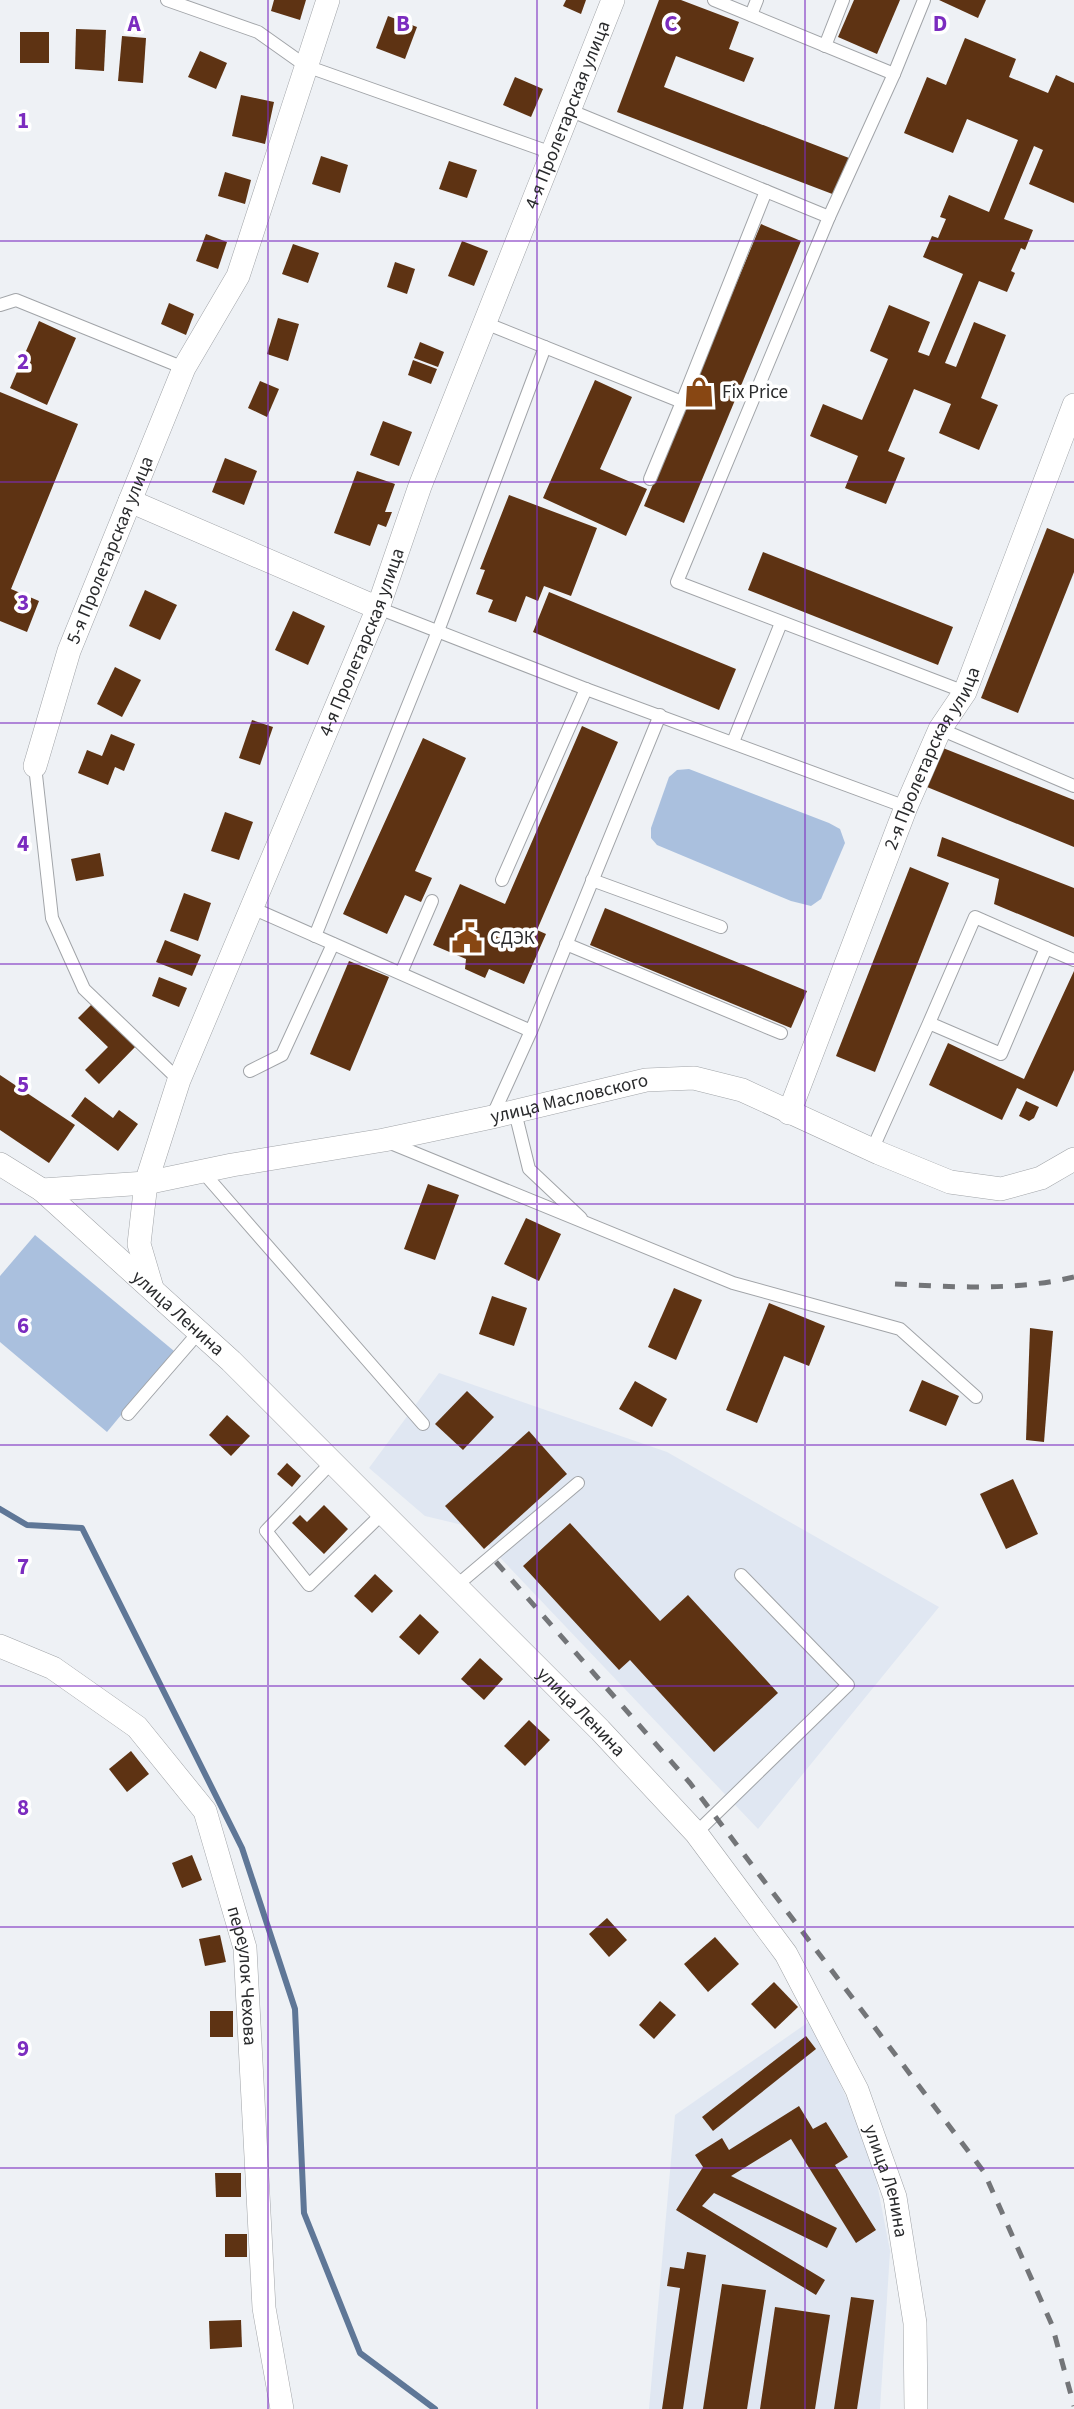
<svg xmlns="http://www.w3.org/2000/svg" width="1074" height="2409" font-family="'Source Sans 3',sans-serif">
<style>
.built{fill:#e0e7f2}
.green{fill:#aac0de}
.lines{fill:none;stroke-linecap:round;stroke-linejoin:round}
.stream{stroke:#5f7797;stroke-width:6}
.building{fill:#5e3313}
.lane-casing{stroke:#a1a4a8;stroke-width:14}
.street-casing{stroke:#a1a4a8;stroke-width:24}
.lane{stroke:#fff;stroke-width:12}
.street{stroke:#fff;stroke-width:23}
.rail{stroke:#737578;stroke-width:5;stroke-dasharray:12 12;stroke-linecap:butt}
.grid{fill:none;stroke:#7b2cbf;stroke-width:2;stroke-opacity:0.55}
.labels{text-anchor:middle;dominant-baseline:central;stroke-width:7;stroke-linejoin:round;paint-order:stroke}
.street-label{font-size:19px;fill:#2a2b2d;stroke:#fff}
.poi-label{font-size:19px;fill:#2a2b2d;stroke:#fff;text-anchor:start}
.grid-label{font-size:23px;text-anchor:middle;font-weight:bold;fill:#7b2cbf;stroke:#fff;stroke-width:7;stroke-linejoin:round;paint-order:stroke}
</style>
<rect width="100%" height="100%" fill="#eef1f5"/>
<g class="built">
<polygon points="439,1373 667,1452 939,1607 758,1829 471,1527 425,1516 369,1468"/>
<polygon points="810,2021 870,2147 890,2251 880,2409 649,2409 675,2115"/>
</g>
<g class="green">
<polygon points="689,769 829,823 840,829 845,843 821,899 811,906 791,901 657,845 651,838 651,828 669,777 677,770"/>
<polygon points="35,1235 174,1351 107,1432 0,1342 0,1276"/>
</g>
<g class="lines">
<polyline class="stream" points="0,1509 27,1525 82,1528 242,1848 295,2009 304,2213 360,2353 435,2409"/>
</g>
<g class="building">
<polygon points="274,0 306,0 300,20 271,11"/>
<polygon points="566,0 586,0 581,14 563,6"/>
<polygon points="659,0 681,0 739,22 729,49 754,58 744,82 676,56 664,87 849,158 835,195 617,112"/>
<polygon points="854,0 900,0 877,54 838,37"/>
<polygon points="939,0 986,0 978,18"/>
<polygon points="388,16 417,27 405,59 376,48"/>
<polygon points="76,29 106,30 104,71 75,69"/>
<rect x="20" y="32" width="29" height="31"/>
<polygon points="122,36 146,38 143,83 118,81"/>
<polygon points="965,38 1016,59 1009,77 1048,93 1056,75 1074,83 1074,203 1029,184 1043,150 1034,146 1004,219 1033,230 1025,250 1021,248 1011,271 1015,273 1007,292 979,281 945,363 956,367 974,322 1006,335 981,398 998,405 979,450 939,433 951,404 914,389 888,451 905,458 886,504 845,488 858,456 810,436 823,404 862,420 888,359 870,351 889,305 930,322 918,352 929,356 963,274 923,257 932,236 938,238 946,219 940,217 949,195 989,212 1018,140 967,119 953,153 904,133 927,77 946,85"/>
<polygon points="200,51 227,63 216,89 188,77"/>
<polygon points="515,77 543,89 531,117 503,105"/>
<polygon points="241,95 274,102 265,144 232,136"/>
<polygon points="321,156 348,165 340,193 312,184"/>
<polygon points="449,161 477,170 467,198 439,189"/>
<polygon points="225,172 251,180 245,204 218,196"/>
<polygon points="761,224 801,241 684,523 644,506"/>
<polygon points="206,234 227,242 218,269 196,261"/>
<polygon points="462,241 488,251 474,286 448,276"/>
<polygon points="293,244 319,253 308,283 282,274"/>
<polygon points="395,262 415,269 407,294 387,287"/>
<polygon points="169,303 194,314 186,335 161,324"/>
<polygon points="278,318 299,324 288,361 267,354"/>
<polygon points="39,321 76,338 47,405 10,388"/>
<polygon points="420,342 444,352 438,367 414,358"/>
<polygon points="413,360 437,369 431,384 408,375"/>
<polygon points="595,380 632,397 600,469 647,489 626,536 543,498"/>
<polygon points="260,381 279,389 267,417 248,408"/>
<polygon points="0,392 78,424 11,589 39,601 27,632 0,621"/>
<polygon points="383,421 412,432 399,466 370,455"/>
<polygon points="225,458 257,471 244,505 212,492"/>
<polygon points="357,471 395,484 385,512 392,512 386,527 378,524 370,546 334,533"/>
<polygon points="509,495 597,528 571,596 544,586 538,601 526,596 516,622 488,612 493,600 476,594 485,570 480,569"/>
<polygon points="1047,528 1074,539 1074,572 1018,713 981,698"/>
<polygon points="763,552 953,627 938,665 748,590"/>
<polygon points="145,590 177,605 160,640 129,626"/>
<polygon points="549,592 736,669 719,710 533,632"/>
<polygon points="293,611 325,626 308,665 275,650"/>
<polygon points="115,667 141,680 122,717 97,704"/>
<polygon points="252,720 273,727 260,765 239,758"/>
<polygon points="582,726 618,742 537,930 546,934 524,984 489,969 485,978 465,969 466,959 433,945 460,884 505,904"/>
<polygon points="111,734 135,744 124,771 115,767 108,785 78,773 87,750 102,756"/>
<polygon points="423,738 466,758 415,871 432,878 421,902 405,895 387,934 343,914"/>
<polygon points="943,748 1074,800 1074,847 927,787"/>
<polygon points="225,812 253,822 239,860 211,851"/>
<polygon points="942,837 1074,888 1074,937 994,904 999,879 937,856"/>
<polygon points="100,853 104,876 76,881 71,859"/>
<polygon points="910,867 949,883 875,1072 836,1056"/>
<polygon points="184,893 211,903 198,941 170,931"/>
<polygon points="605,908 807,991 791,1028 590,945"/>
<polygon points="165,940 201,955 192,976 156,962"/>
<polygon points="349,961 389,977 350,1071 310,1054"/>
<polygon points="1074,971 1074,1070 1057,1107 1017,1088 1002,1120 929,1085 948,1043 1024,1079"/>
<polygon points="159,977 187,988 179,1007 152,996"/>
<polygon points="93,1003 136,1046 99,1084 85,1070 108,1047 78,1018"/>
<polygon points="0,1075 75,1125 49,1163 0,1130"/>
<polygon points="85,1097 113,1118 119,1110 138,1124 118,1151 71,1116"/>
<polygon points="1026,1101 1039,1107 1034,1118 1029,1121 1019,1116"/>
<polygon points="428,1184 459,1195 435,1260 404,1249"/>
<polygon points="526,1218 561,1234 539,1281 504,1264"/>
<polygon points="674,1288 702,1300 676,1360 648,1347"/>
<polygon points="492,1296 527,1308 514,1346 479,1334"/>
<polygon points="769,1303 825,1326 809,1366 784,1356 757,1423 726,1410"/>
<polygon points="1030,1328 1053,1331 1044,1442 1026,1440"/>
<polygon points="922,1380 959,1396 946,1426 909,1411"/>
<polygon points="635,1381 667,1399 652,1427 619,1409"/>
<polygon points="467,1391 494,1417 463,1450 435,1424"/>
<polygon points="227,1415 250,1436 231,1456 209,1435"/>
<polygon points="529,1431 567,1474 484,1549 445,1506"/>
<polygon points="287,1463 301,1476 292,1487 277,1474"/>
<polygon points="1013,1479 1038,1534 1006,1549 980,1494"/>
<polygon points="324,1505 348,1529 324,1554 292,1523 300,1515 307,1522"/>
<polygon points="570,1523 660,1621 688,1595 778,1693 714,1752 630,1660 619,1670 523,1566"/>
<polygon points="375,1574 393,1591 372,1613 354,1596"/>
<polygon points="420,1614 439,1632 419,1655 399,1637"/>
<polygon points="480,1658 503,1679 484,1700 461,1679"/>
<polygon points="529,1720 550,1740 525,1766 504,1746"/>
<polygon points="131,1751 149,1774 127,1792 109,1769"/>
<polygon points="192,1855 202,1880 182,1888 172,1863"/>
<polygon points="607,1918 627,1940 609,1957 589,1934"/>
<polygon points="220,1935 226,1962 205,1966 199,1939"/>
<polygon points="715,1937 739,1964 708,1992 684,1964"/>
<polygon points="774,1982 798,2007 775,2029 751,2004"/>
<polygon points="660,2001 676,2015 654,2039 639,2025"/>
<rect x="210" y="2011" width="23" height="26"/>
<polygon points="806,2036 816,2049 713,2131 702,2117"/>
<polygon points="799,2106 813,2129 826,2122 848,2157 835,2165 876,2230 856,2243 791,2139 731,2176 837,2228 827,2248 714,2193 702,2206 825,2280 816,2295 676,2210 703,2167 695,2155 722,2138 729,2150"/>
<polygon points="215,2173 241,2173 241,2197 216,2197"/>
<rect x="225" y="2234" width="22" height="23"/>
<polygon points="687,2252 706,2255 683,2409 662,2409 680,2288 667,2286 670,2267 684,2269"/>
<polygon points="722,2284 766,2290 747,2409 703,2409"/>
<polygon points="851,2297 874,2300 857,2409 834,2409"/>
<polygon points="775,2307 830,2315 815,2409 760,2409"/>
<polygon points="241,2320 242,2347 210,2349 209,2321"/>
</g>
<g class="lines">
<g class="lane-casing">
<g id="lane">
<polyline points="167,0 258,32 306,66 552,153"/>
<polyline points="714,0 894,74"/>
<polyline points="924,0 894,74 829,217 677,582 965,692"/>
<polyline points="751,15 757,0"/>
<polyline points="825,46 843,0"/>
<polyline points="569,110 829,217"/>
<polyline points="0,305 16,300 184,368"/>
<polyline points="485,323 682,402 766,191"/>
<polyline points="650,479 682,402"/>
<polyline points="378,608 586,689 906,807"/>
<polyline points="940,729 1074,786"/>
<polyline points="733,742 781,623"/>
<polyline points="35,766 52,918 84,989 179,1080"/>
<polyline points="502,880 586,689"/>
<polyline points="592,880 721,927"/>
<polyline points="252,908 531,1031 660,715"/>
<polyline points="315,936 438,631 545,347"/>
<polyline points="566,944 781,1033"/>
<polyline points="1046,948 1074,960"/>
<polyline points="401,973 432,901"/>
<polyline points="250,1071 282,1055 333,944"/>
<polyline points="515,1112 529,1169 581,1218"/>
<polyline points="492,1117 531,1031"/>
<polyline points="388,1142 733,1283 900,1329 976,1397"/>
<polyline points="872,1150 929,1023 1001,1054 1046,948 975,917 929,1023"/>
<polyline points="202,1171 423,1424"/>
<polyline points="128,1414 199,1332"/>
<polyline points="332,1462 266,1531 309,1585 383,1513"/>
<polyline points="456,1586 578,1483"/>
<polyline points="696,1833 848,1685 741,1575"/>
</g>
</g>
<g class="street-casing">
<g id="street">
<polyline points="130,501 378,608"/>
<path id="s1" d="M 35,766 L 69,651 L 184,368 L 238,276 L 328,0"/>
<path id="s2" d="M 789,1113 L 906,807 L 940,729 L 965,692 L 1074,405"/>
<path id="s3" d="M 0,1164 L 42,1190 L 231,1361 L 600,1730 L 696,1833 L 786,1954 L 857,2090 L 895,2197 L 915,2323 L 916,2409"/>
<path id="s4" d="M 42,1190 L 146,1183 L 232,1165 L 384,1140 L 492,1117 L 646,1080 L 694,1078 L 742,1090 L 879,1153 L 950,1182 L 1001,1189 L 1041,1178 L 1074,1159"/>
<path id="s5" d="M 152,1288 L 139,1244 L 146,1183 L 179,1080 L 378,608 L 420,486 L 613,0"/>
<path id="s6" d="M 0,1646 L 53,1668 L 137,1727 L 205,1811 L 245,1948 L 264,2308 L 282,2409"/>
</g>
</g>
<use href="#lane" class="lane"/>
<use href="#street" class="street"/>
<g class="rail">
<path d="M 895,1284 C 954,1287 1016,1291 1074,1277"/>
<polyline points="496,1562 690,1783 984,2172 1052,2325 1074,2406"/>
</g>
</g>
<path class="grid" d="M 268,0 L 268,2409M 537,0 L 537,2409M 805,0 L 805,2409M 0,241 L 1074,241M 0,482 L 1074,482M 0,723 L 1074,723M 0,964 L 1074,964M 0,1204 L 1074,1204M 0,1445 L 1074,1445M 0,1686 L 1074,1686M 0,1927 L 1074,1927M 0,2168 L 1074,2168"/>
<defs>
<g id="shop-bare" transform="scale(2.415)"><path d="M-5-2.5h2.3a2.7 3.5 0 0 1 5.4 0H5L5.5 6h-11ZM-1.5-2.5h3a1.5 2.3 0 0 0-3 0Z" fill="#884713" stroke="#fff" stroke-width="2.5" paint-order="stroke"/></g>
<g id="civic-bare" transform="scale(2.415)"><path d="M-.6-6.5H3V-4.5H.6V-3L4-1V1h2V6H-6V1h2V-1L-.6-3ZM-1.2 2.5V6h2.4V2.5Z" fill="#884713" stroke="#fff" stroke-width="2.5" paint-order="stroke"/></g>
</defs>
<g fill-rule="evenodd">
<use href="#shop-bare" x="699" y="392"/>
<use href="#civic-bare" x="467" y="938"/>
</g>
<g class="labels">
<g class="street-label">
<text stroke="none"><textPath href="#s5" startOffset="1256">4-я Пролетарская улица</textPath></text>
<text stroke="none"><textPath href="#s1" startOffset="229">5-я Пролетарская улица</textPath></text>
<text stroke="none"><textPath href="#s5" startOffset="690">4-я Пролетарская улица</textPath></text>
<text stroke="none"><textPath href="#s2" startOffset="383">2-я Пролетарская улица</textPath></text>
<text stroke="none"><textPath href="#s4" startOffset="536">улица Масловского</textPath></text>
<text stroke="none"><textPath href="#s3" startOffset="233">улица Ленина</textPath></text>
<text stroke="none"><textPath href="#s3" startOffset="800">улица Ленина</textPath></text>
<text stroke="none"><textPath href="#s6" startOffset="438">переулок Чехова</textPath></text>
<text stroke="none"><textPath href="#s3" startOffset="1367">улица Ленина</textPath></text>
</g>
<g class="poi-label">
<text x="722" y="392">Fix Price</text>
<text x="490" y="938">СДЭК</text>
</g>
</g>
<g class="grid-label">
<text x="134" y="31">A</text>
<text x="403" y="31">B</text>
<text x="671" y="31">C</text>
<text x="940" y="31">D</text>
<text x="23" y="128">1</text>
<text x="23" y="369">2</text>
<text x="23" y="610">3</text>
<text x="23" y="851">4</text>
<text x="23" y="1092">5</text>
<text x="23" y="1333">6</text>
<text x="23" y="1574">7</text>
<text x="23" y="1815">8</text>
<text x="23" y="2056">9</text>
</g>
</svg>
